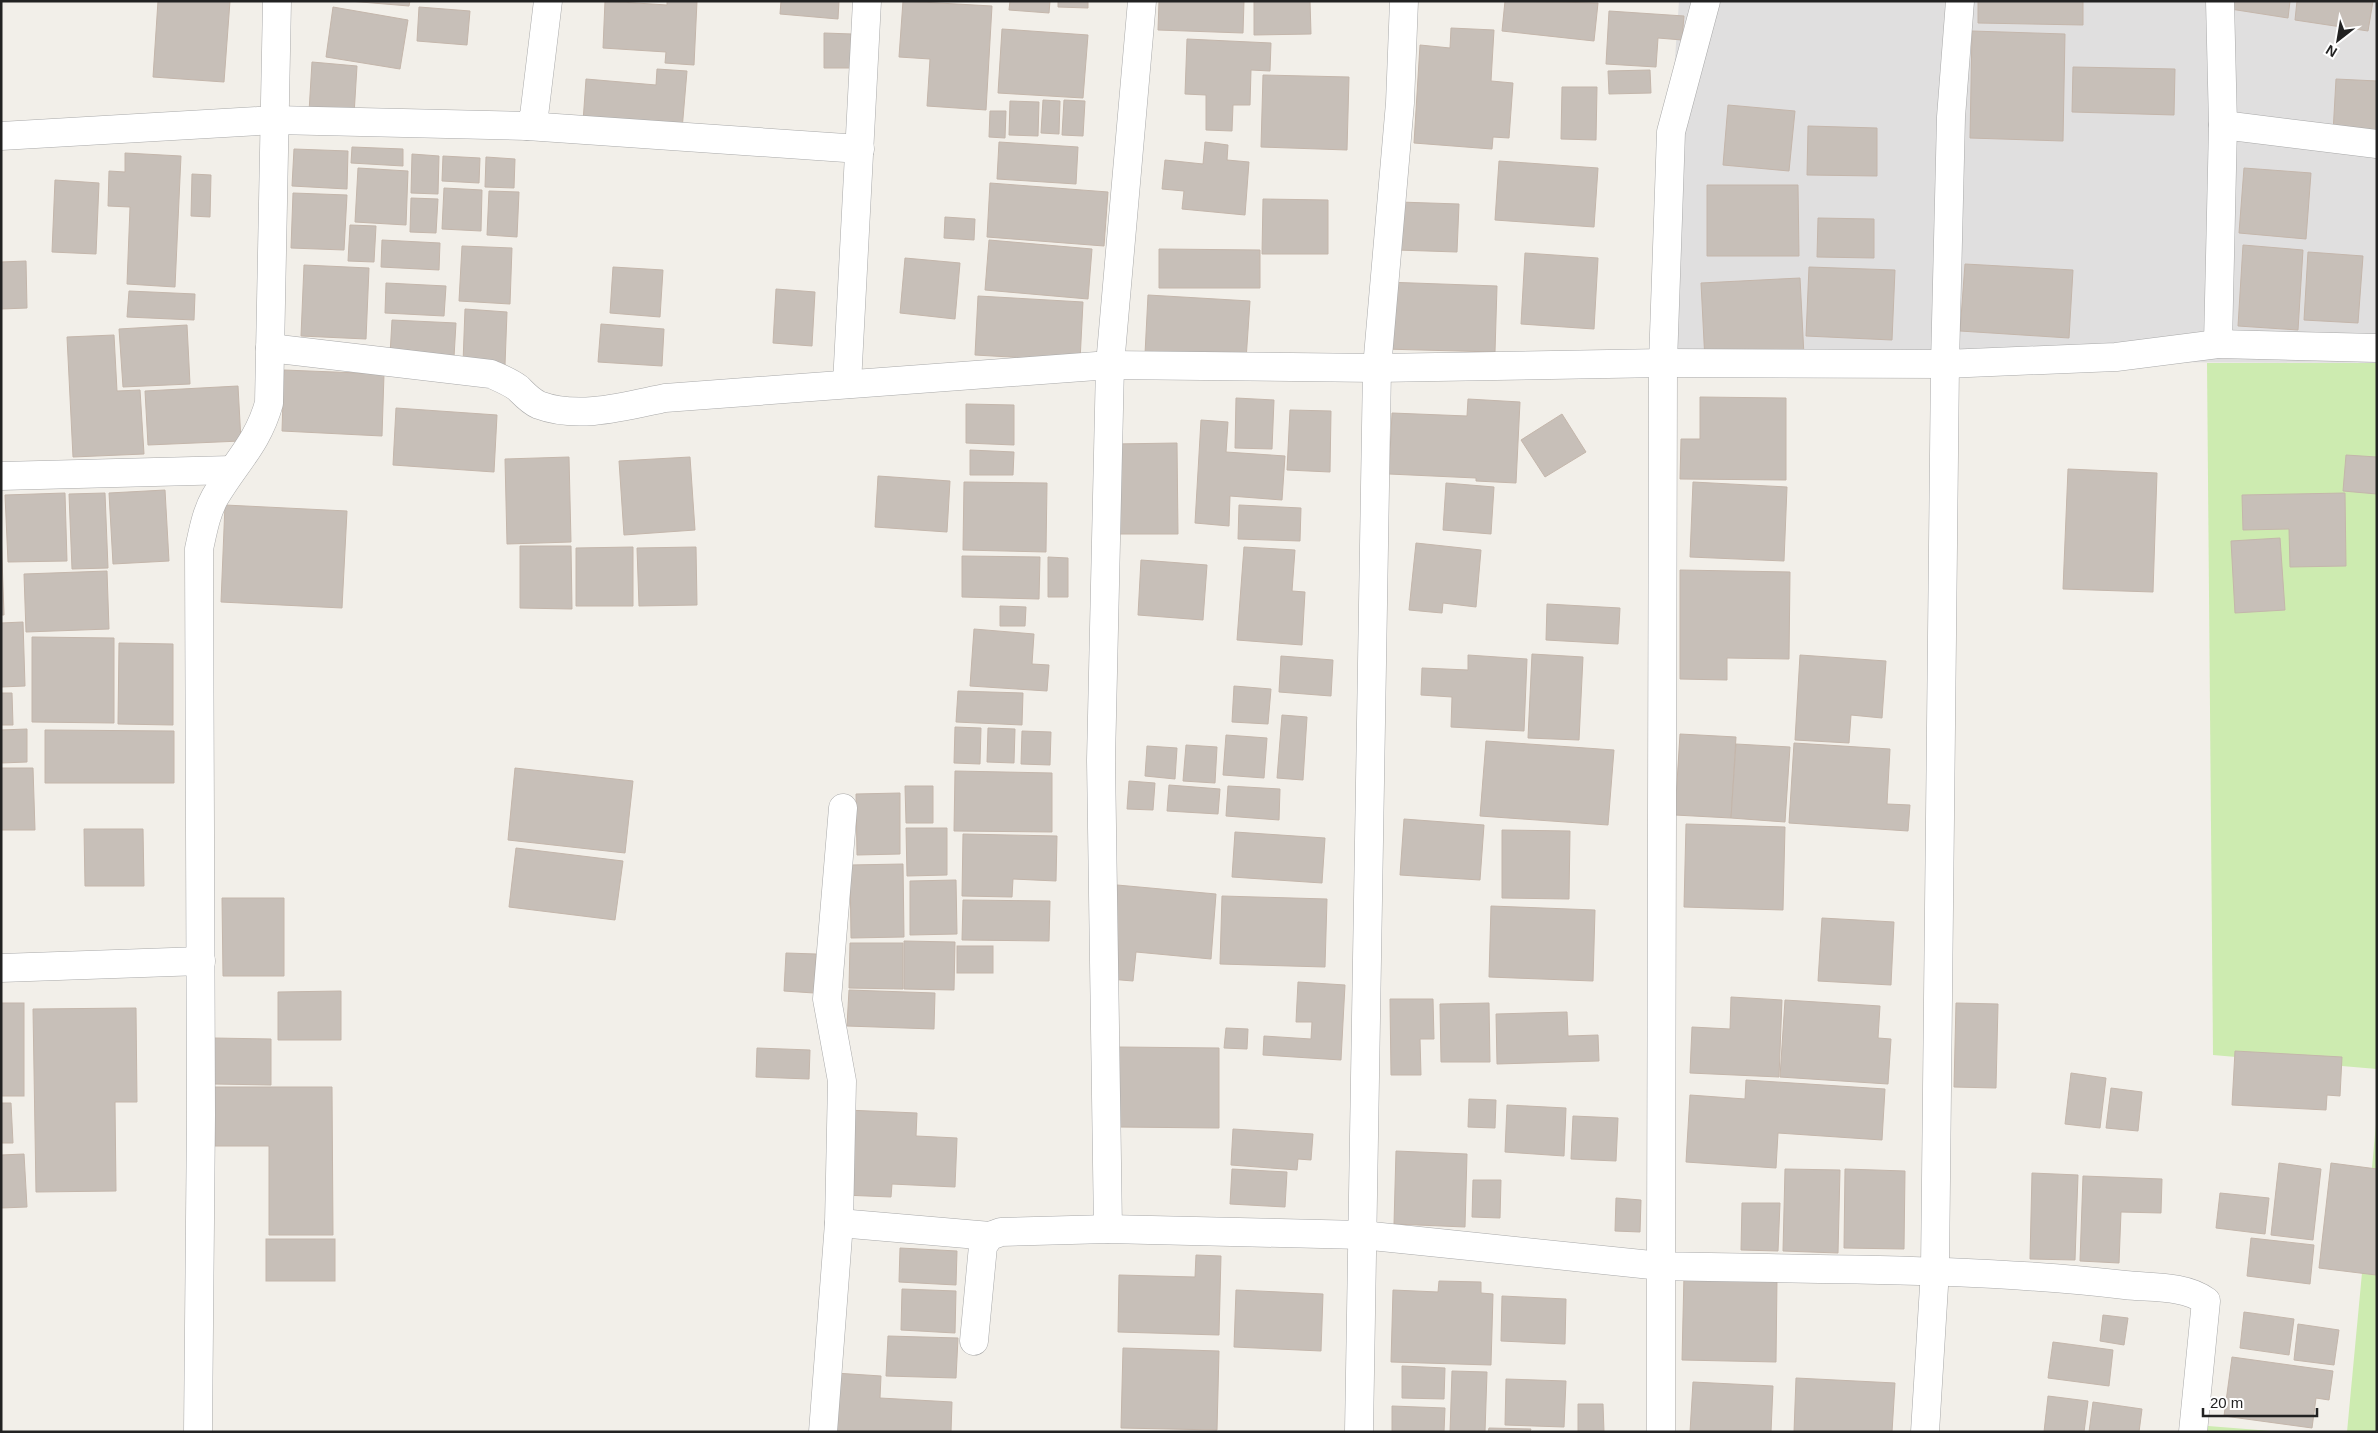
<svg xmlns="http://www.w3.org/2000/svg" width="2378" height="1433" font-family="Helvetica,sans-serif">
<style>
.residential{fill:#e0dfdf}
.grass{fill:#cdebb0}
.building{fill:#c7bfb8;stroke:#c4b6ab}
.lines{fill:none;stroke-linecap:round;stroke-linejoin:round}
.minor-casing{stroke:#a9a9a9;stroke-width:29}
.minor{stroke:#fff;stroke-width:28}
</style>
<rect width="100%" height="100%" fill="#f2efe9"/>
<polygon class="residential" points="1679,1 2377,1 2377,363 1654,360"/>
<g class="grass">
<polygon points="2207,363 2377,363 2377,1069 2213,1055"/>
<polygon points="2377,1114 2377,1432 2347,1432"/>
<polygon points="2208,1426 2284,1432 2207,1432"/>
</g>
<g class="building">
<polygon points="158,1 230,1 224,82 153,77"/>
<polygon points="349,1 410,1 409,6"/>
<polygon points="605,1 667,5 667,1 697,1 694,65 665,63 666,52 603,48"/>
<polygon points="781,1 839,1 838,19 780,14"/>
<polygon points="903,1 992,6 986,110 927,106 930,59 899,57"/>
<polygon points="1010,1 1050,1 1049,13 1009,10"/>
<polygon points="1058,1 1088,1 1088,8 1058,7"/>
<polygon points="1159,1 1244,1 1243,33 1158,30"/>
<polygon points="1254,1 1310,1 1311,34 1254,35"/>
<polygon points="1505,1 1598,3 1594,41 1502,31"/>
<polygon points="1978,1 2083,1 2083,25 1978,23"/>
<polygon points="2225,1 2290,1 2288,18 2224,8"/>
<polygon points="2297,1 2373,1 2368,31 2295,20"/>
<polygon points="333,7 408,20 400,69 326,57"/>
<polygon points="419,7 470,11 467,45 417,41"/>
<polygon points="1609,11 1684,16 1682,40 1658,38 1656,67 1606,64"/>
<polygon points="1451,28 1494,30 1491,81 1513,83 1509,138 1493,137 1492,149 1414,143 1420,45 1450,48"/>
<polygon points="1002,29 1088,35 1083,98 998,93"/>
<polygon points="1972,31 2065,34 2063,141 1970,138"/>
<polygon points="824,33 852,34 852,68 824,68"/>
<polygon points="1187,39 1271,43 1270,71 1251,70 1250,105 1233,105 1232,131 1206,130 1206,95 1185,94"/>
<polygon points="312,62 357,66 354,115 309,112"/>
<polygon points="2073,67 2175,69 2174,115 2072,112"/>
<polygon points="657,69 687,71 682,130 583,122 586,79 656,85"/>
<polygon points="1650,70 1651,93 1609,94 1608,71"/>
<polygon points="1263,75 1349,77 1347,150 1261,147"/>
<polygon points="2336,79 2377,81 2377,135 2333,133"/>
<polygon points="1562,87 1597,87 1596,140 1561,139"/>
<polygon points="1043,100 1060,101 1059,134 1041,133"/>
<polygon points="1064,100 1085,101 1083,136 1062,135"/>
<polygon points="1010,101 1039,102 1038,136 1009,135"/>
<polygon points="1728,105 1795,111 1789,171 1723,165"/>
<polygon points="990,111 1006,111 1005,138 989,137"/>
<polygon points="1808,126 1877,128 1877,176 1807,175"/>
<polygon points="999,142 1078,147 1076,184 997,179"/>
<polygon points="1205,142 1228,145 1227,160 1249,162 1245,215 1182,209 1184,191 1162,189 1165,160 1203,164"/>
<polygon points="352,147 403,149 403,166 351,163"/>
<polygon points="294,149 348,151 347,189 292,186"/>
<polygon points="125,153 181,156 175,287 127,284 130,207 108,206 109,171 125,172"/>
<polygon points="412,154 439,156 438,194 411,193"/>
<polygon points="443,156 480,158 479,183 442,181"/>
<polygon points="486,157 515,159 514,188 485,187"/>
<polygon points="1499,161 1598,168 1594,227 1495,220"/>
<polygon points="358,168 408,171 406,225 355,222"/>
<polygon points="2244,168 2311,173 2306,239 2239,233"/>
<polygon points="192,174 211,175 210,217 191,216"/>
<polygon points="55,180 99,183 96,254 52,252"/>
<polygon points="990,183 1108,192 1104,246 987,237"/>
<polygon points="1707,185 1798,185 1799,256 1707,256"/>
<polygon points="444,188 482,190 481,231 442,229"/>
<polygon points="489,191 519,192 517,237 487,235"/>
<polygon points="293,193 347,195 344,250 291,248"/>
<polygon points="411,198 438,199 436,233 410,232"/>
<polygon points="1263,199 1328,200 1328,254 1262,254"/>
<polygon points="1399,202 1459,204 1457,252 1397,250"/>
<polygon points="945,217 975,219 974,240 944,238"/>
<polygon points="1818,218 1874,219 1874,258 1817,257"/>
<polygon points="350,225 376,226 374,262 348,261"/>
<polygon points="382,240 440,243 439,270 381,267"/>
<polygon points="989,240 1092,249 1088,299 985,290"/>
<polygon points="2243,245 2303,250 2298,330 2238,326"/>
<polygon points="462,246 512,248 510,304 459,301"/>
<polygon points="1159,249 1260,250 1260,288 1159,288"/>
<polygon points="2308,252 2363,256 2358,323 2304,320"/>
<polygon points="1525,253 1598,258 1594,329 1521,324"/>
<polygon points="905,258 960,263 955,319 900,313"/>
<polygon points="26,261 27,308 1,309 1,262"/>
<polygon points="1965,264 2073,270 2069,338 1960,331"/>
<polygon points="304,265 369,268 366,339 301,336"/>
<polygon points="613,267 663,270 660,317 610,313"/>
<polygon points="1809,267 1895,270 1892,340 1806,336"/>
<polygon points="1800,278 1804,356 1705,361 1701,283"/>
<polygon points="1385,282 1497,286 1495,352 1384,349"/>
<polygon points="386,283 446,286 444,316 385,313"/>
<polygon points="776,289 815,292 812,346 773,343"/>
<polygon points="129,291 195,294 194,320 127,317"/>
<polygon points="1148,295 1250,301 1246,360 1145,354"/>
<polygon points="978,296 1083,302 1080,361 975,355"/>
<polygon points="465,309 507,312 505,365 463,363"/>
<polygon points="392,320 456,323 454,357 390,355"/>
<polygon points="601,324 664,329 662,366 598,362"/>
<polygon points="187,325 190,384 123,387 119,329"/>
<polygon points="114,335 117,391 140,390 144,454 73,457 67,337"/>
<polygon points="284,370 384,374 382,436 282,431"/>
<polygon points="238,386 241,441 148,445 145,391"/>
<polygon points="1700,397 1786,398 1786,480 1680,479 1681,439 1700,439"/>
<polygon points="1236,398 1274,400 1272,449 1235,448"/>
<polygon points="1468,399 1520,402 1516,483 1476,481 1476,478 1389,474 1392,413 1467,416"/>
<polygon points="966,404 1014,405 1014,445 966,443"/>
<polygon points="396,408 497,415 494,472 393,465"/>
<polygon points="1290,410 1331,411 1330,472 1287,470"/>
<polygon points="1562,414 1586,452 1545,477 1521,440"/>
<polygon points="1201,420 1228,422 1226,452 1285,456 1282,500 1230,496 1229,526 1195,523"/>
<polygon points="1177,443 1178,534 1116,534 1115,444"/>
<polygon points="970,450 1014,452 1013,475 970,475"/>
<polygon points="2346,455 2377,457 2377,494 2343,491"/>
<polygon points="569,457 571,542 507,544 505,459"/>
<polygon points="690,457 695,530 624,535 619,461"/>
<polygon points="2068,469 2157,473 2153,592 2063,589"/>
<polygon points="878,476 950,481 947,532 875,527"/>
<polygon points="964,482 1047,483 1046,552 963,550"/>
<polygon points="1693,482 1787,487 1784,561 1690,557"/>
<polygon points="1446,483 1494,487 1491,534 1443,530"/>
<polygon points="165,490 169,561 113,564 109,493"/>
<polygon points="65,493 67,561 8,562 5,495"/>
<polygon points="105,493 108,568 72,569 69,494"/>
<polygon points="2345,493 2346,566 2290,567 2289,529 2243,530 2242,495"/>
<polygon points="225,505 347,511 342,608 221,602"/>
<polygon points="1239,505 1301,508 1300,541 1238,539"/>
<polygon points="1,529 4,615 1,615"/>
<polygon points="2280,538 2285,610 2235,613 2231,541"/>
<polygon points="1416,543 1481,550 1476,607 1443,603 1442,613 1409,610"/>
<polygon points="520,546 571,546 572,609 520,608"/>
<polygon points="633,547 633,606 576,606 576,548"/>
<polygon points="696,547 697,605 639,606 637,548"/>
<polygon points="1244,547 1295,550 1292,591 1305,592 1302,645 1237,640"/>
<polygon points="962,556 1040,557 1039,599 962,597"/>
<polygon points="1048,557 1068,558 1068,597 1048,597"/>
<polygon points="1141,560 1207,565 1203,620 1138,615"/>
<polygon points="1680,570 1790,572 1789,659 1727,658 1727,680 1680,679"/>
<polygon points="107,571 109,629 26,632 24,574"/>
<polygon points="1547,604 1620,608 1618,644 1546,640"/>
<polygon points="1000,606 1026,607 1025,626 1000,626"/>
<polygon points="23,622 25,686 1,687 1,623"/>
<polygon points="974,629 1034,634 1032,664 1049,665 1047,691 970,686"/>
<polygon points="32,637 114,638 114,723 32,722"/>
<polygon points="119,643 173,644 173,725 118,724"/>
<polygon points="1532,654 1583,657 1579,740 1528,738"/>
<polygon points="1468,655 1527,659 1524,731 1451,727 1452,697 1421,695 1422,668 1468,670"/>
<polygon points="1800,655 1886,661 1882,718 1851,715 1849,743 1795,740"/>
<polygon points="1281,656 1333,660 1331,696 1279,692"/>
<polygon points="1234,686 1271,689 1268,724 1232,722"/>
<polygon points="958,691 1023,693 1022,725 956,722"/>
<polygon points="1,693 12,693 13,725 1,725"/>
<polygon points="1282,715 1307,717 1303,780 1277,778"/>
<polygon points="955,727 981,728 980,764 954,763"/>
<polygon points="988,728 1015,729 1014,763 987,762"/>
<polygon points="27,729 27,762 1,763 1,730"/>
<polygon points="45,730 174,731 174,783 45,783"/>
<polygon points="1022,731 1051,732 1050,765 1021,764"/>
<polygon points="1680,734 1736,737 1731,818 1675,815"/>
<polygon points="1226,735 1267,738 1264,778 1223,775"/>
<polygon points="1486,741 1614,750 1608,825 1480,816"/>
<polygon points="1794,743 1890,749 1887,804 1910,805 1908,831 1789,823"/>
<polygon points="1736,744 1790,747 1785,822 1731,818"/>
<polygon points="1186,745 1217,747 1215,783 1183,781"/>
<polygon points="1147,746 1177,748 1175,779 1145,776"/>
<polygon points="1,768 33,768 35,830 1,830"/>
<polygon points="515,768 633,781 625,853 508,840"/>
<polygon points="955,771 1052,773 1052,832 954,831"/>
<polygon points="1129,781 1155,783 1153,810 1127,809"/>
<polygon points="1169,785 1220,789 1218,814 1167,811"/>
<polygon points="905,786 933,786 933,823 906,823"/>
<polygon points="1228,786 1280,789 1279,820 1226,816"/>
<polygon points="900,793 900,854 857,855 856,794"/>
<polygon points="1404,819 1484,825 1480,880 1400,875"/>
<polygon points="1686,824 1785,827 1783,910 1684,907"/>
<polygon points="906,828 947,828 947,875 907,876"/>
<polygon points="84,829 143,829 144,886 85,886"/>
<polygon points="1502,830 1570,831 1569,899 1502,898"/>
<polygon points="1235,832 1325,838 1322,883 1232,877"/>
<polygon points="963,834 1057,836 1056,881 1013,879 1012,897 962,896"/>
<polygon points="516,848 623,861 615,920 509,907"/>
<polygon points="903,864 904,937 851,938 850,865"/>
<polygon points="956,880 957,934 910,935 910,881"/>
<polygon points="1117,885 1216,894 1211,959 1136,952 1133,981 1109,979"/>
<polygon points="1222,896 1327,899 1325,967 1220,964"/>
<polygon points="222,898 284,898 284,976 223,976"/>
<polygon points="963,900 1050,901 1049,941 962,940"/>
<polygon points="1491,906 1595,910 1593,981 1489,977"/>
<polygon points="1822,918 1894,922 1891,985 1818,981"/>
<polygon points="904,941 955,942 954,990 904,989"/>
<polygon points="850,943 903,943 903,989 849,988"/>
<rect x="957" y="946" width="36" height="27"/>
<polygon points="786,953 816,954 814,993 784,991"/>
<polygon points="1298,982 1345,985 1341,1060 1263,1055 1264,1036 1311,1039 1312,1022 1296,1022"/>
<polygon points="849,990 935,993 934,1029 847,1026"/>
<polygon points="341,991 341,1040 278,1040 278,992"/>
<polygon points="1731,997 1782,1000 1779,1077 1690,1073 1692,1027 1730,1029"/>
<polygon points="1390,999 1433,999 1434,1039 1420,1039 1421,1075 1391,1075"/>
<polygon points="1785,1000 1880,1006 1878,1038 1891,1039 1888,1084 1780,1077"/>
<rect x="1" y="1003" width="23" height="93"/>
<polygon points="1489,1003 1490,1062 1441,1062 1440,1004"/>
<polygon points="1956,1003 1998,1004 1996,1088 1954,1087"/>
<polygon points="136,1008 137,1102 115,1102 116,1191 36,1192 33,1009"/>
<polygon points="1567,1012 1568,1036 1598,1035 1599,1061 1497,1064 1496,1014"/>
<polygon points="1226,1028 1248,1029 1247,1049 1224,1048"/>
<polygon points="214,1038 271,1039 271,1085 214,1084"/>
<polygon points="1118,1047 1219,1048 1219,1128 1118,1127"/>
<polygon points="757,1048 810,1050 809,1079 756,1077"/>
<polygon points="2235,1051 2342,1057 2340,1096 2327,1095 2326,1110 2232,1105"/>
<polygon points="2071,1073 2106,1078 2100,1128 2065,1124"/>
<polygon points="1746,1080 1885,1089 1882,1140 1778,1133 1776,1168 1686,1162 1690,1095 1745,1099"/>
<polygon points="214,1087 332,1087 333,1235 269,1235 269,1146 215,1146"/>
<polygon points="2111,1088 2142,1092 2138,1131 2106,1128"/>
<polygon points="1469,1099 1496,1100 1495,1128 1468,1127"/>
<polygon points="1,1103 11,1103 13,1143 1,1143"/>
<polygon points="1507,1105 1566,1108 1564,1156 1505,1152"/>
<polygon points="846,1110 917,1113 916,1136 957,1138 955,1187 892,1184 891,1197 843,1195"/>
<polygon points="1573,1116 1618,1118 1616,1161 1571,1159"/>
<polygon points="1233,1129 1313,1134 1311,1160 1298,1159 1297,1170 1231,1165"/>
<polygon points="1396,1151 1467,1154 1465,1227 1394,1224"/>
<polygon points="24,1154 27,1207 1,1208 1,1155"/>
<polygon points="2279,1163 2321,1169 2313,1240 2271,1235"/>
<polygon points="2331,1163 2377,1169 2376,1275 2319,1268"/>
<polygon points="1232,1169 1287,1172 1285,1207 1230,1204"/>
<polygon points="1785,1169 1840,1170 1838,1253 1783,1251"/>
<polygon points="1845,1169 1905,1171 1904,1249 1844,1248"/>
<polygon points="2032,1173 2078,1175 2075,1260 2030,1259"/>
<polygon points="2083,1176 2162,1179 2161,1213 2121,1212 2119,1263 2080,1261"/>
<polygon points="1473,1180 1501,1180 1500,1218 1472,1217"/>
<polygon points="2220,1193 2269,1198 2265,1234 2216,1228"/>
<polygon points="1616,1198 1641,1200 1640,1232 1615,1231"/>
<polygon points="1742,1203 1780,1203 1778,1251 1741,1250"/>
<polygon points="2251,1238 2314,1245 2310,1284 2247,1276"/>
<rect x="266" y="1239" width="69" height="42"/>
<polygon points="900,1248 957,1251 956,1285 899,1282"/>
<polygon points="1196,1255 1221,1256 1219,1335 1118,1332 1119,1275 1195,1277"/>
<polygon points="1684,1275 1777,1278 1776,1362 1682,1360"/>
<polygon points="1439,1281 1481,1282 1481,1293 1493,1294 1491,1365 1391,1362 1393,1290 1438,1292"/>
<polygon points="902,1289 956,1291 955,1333 901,1330"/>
<polygon points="1236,1290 1323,1294 1321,1351 1234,1347"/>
<polygon points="1502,1296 1566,1299 1565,1344 1501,1341"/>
<polygon points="2244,1312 2294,1319 2289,1355 2240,1348"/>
<polygon points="2103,1315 2128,1318 2124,1345 2100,1341"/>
<polygon points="2298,1324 2339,1330 2334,1365 2294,1360"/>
<polygon points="888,1336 958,1338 956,1378 886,1376"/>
<polygon points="2053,1342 2113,1350 2109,1386 2048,1378"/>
<polygon points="1123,1348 1219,1351 1217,1430 1121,1428"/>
<polygon points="2232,1357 2333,1371 2329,1400 2316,1398 2312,1428 2224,1416"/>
<polygon points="1402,1366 1445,1368 1444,1399 1402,1398"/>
<polygon points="1452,1371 1487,1372 1485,1432 1450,1432"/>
<polygon points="835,1373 881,1376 880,1398 952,1402 951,1432 832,1432"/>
<polygon points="1796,1378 1895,1383 1892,1432 1794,1432"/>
<polygon points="1506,1379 1566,1381 1564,1427 1505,1425"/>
<polygon points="1693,1382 1773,1386 1771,1432 1690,1432"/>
<polygon points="2048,1396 2088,1401 2084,1432 2044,1432"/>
<polygon points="2093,1402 2142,1409 2139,1432 2089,1432"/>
<polygon points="1578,1404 1603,1404 1604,1432 1578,1432"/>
<polygon points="1392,1406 1445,1408 1444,1432 1392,1432"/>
<polygon points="1489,1428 1531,1429 1530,1432 1488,1432"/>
</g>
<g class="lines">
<g class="minor-casing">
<g id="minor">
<path d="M 1706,1 L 1671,132 L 1663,363 L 1661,1266 C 1816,1270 1971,1267 2125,1285 C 2150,1288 2185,1285 2206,1301 L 2193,1432"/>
<polyline points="2223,125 2377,144"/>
<polyline points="527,126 534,116 548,1"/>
<polyline points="1,136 275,120 527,126 860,149"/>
<polyline points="2218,344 2223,125 2220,1"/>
<path d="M 270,348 L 491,374 C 500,378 510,382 518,388 C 525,395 530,401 539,405 C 579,420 626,406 665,398 L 1110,365 L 1377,368 L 1663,363 L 1945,364 L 2116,357 L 2218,344 L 2377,348"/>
<polyline points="847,384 867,1"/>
<polyline points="1,476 232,470"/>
<polyline points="1,968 201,961"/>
<polyline points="839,1223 990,1236"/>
<polyline points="1108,1229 1101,760 1110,365 1142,1"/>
<polyline points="974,1341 983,1246 990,1236 1001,1232 1108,1229 1362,1235 1661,1266 1661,1432"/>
<path d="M 198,1432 L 201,1115 L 199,549 C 203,531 206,513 215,497 C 235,463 258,443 269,403 L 277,1"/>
<polyline points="823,1432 839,1223 842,1081 827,999 843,808"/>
<polyline points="1359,1432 1377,368 1400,103 1404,1"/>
<polyline points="1925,1432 1935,1270 1945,364 1951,117 1960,1"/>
</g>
</g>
<use href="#minor" class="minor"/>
</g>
<rect width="2378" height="1433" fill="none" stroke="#222222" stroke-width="5"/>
<g transform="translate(2338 40) rotate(211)" stroke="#ffffff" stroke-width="4" paint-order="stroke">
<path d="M0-4L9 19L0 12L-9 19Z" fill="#222222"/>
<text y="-8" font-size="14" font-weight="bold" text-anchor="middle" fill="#222222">N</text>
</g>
<path d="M2203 1408v8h114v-8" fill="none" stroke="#222222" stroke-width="2.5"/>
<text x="2210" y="1408" font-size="15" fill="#222222" stroke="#ffffff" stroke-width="4" paint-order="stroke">20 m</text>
</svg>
